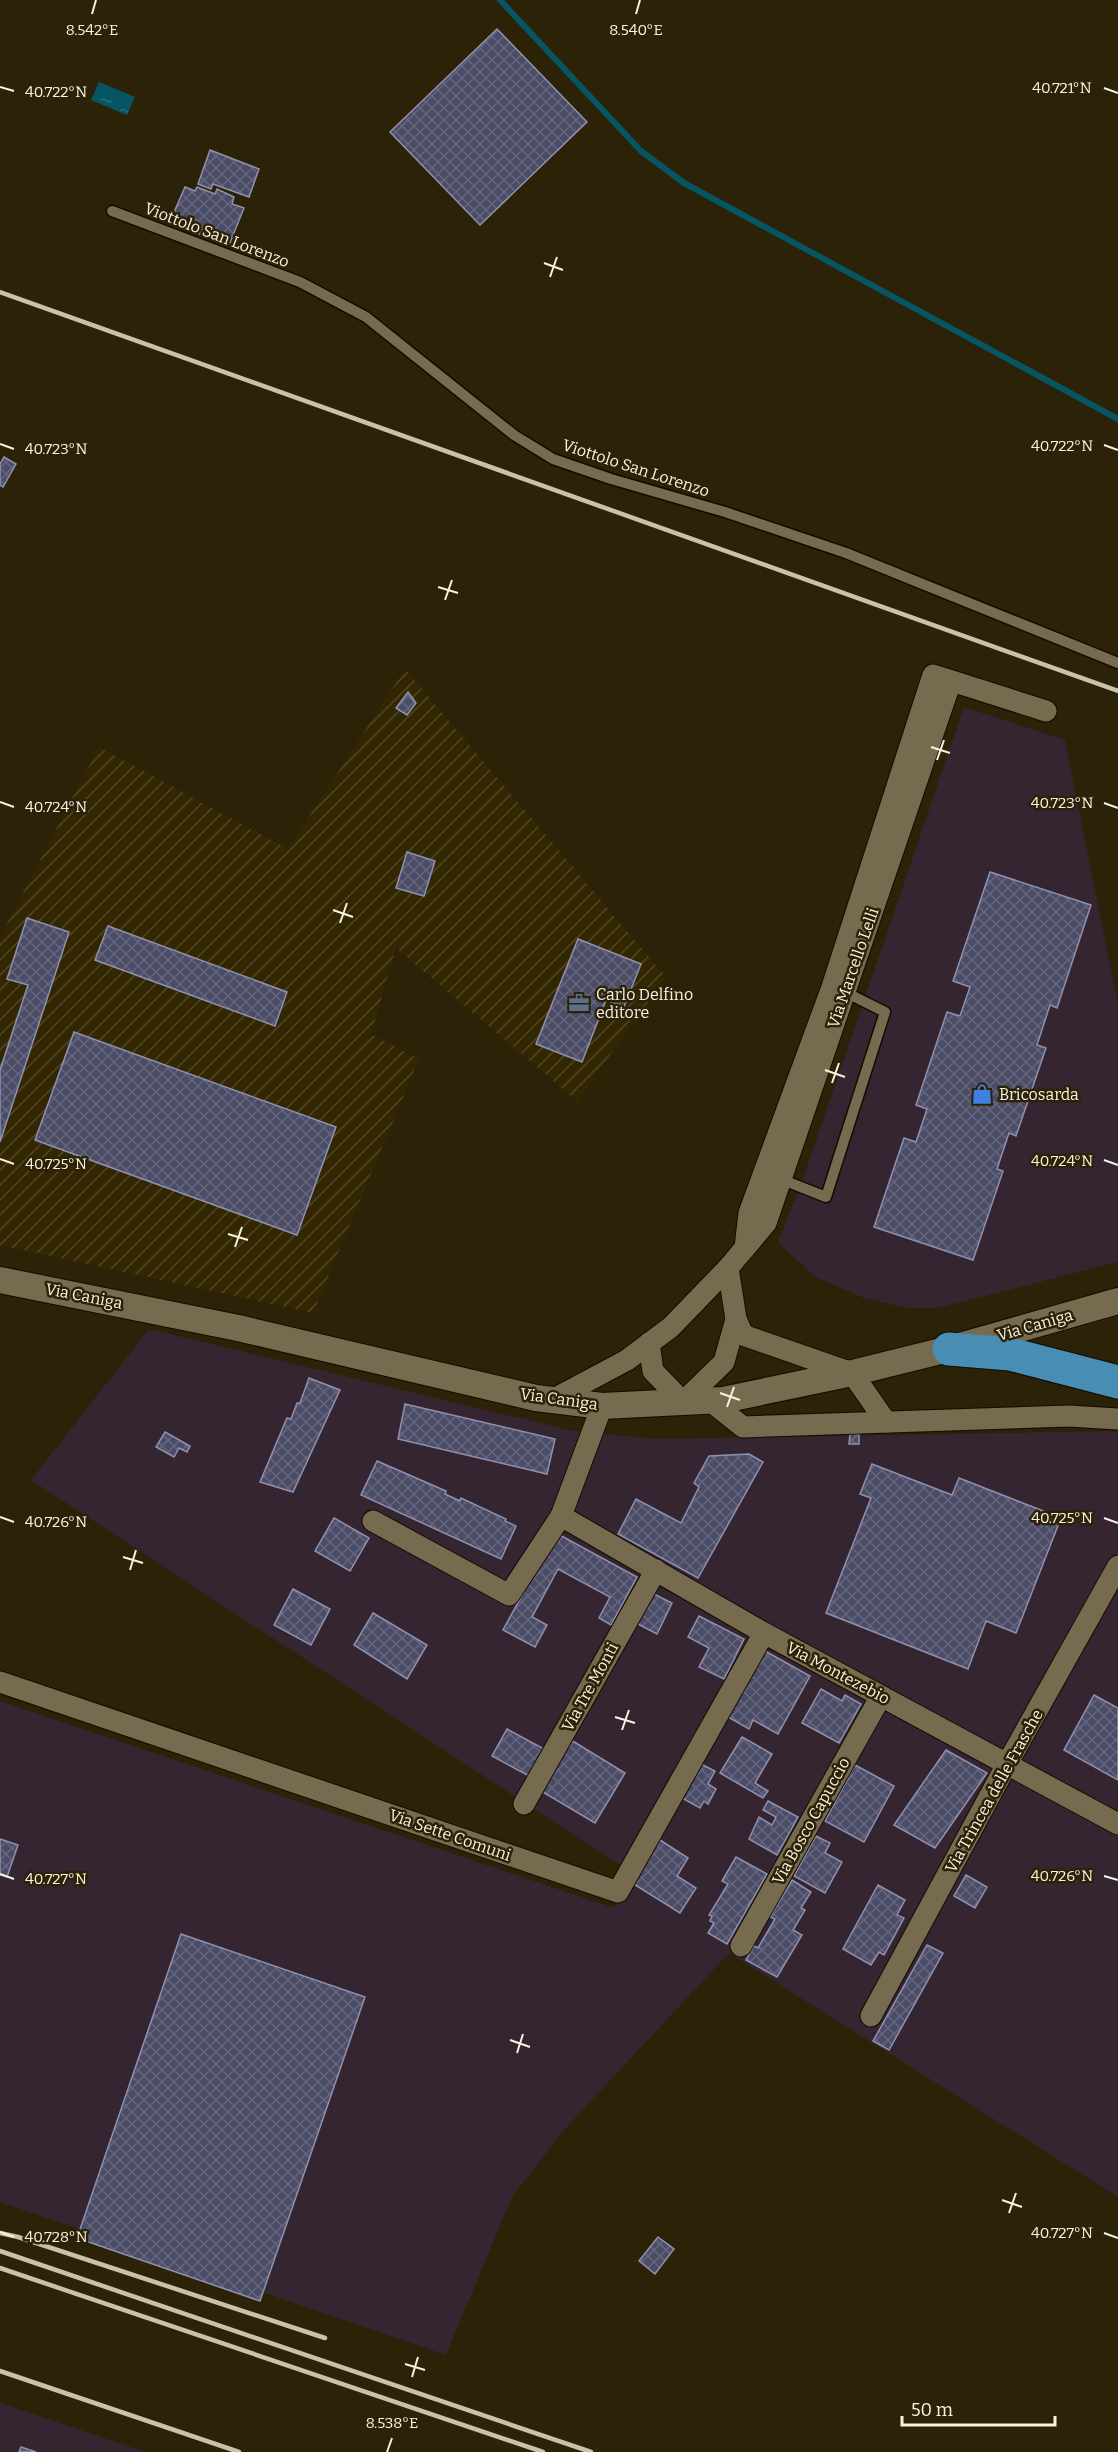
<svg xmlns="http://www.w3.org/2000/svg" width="1118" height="2452" font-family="Bitter,serif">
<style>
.commercial{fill:#342531}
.industrial{fill:url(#industrial-furrows)}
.water{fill:url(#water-ripples)}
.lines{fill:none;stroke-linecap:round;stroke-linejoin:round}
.stream{stroke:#065563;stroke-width:6}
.building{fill:url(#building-cross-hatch);stroke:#8f91af;stroke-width:1.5}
.service-casing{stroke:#140b00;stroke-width:13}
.minor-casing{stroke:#140b00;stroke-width:23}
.tertiary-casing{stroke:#140b00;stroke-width:28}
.trunk-casing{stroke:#140b00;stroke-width:35}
.service{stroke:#766b4e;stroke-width:10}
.minor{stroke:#766b4e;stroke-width:21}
.tertiary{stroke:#766b4e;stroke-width:26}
.trunk{stroke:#488eb4;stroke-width:33}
.rail{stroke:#c8c1ae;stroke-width:4.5}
.ticks{fill:none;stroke:#f9f2e2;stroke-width:2}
.labels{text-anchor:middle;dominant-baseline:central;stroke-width:5;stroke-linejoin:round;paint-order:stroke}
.street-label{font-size:16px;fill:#f9f2e2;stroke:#2c2207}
.poi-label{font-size:16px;fill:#f9f2e2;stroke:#2c2207;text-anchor:start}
.ticks-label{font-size:15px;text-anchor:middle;fill:#f9f2e2;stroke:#2c2207;stroke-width:5;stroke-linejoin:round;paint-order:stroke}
</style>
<defs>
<pattern id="industrial-furrows" width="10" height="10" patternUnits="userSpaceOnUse" patternTransform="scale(1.5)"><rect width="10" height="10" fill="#332702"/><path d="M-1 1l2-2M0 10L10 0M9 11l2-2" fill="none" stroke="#514727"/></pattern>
<pattern id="water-ripples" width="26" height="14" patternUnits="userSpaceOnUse" patternTransform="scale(1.5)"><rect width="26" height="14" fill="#065563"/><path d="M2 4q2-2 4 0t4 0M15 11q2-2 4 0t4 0" fill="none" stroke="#2b6e79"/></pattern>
<pattern id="building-cross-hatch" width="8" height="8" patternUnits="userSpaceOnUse" patternTransform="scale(1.5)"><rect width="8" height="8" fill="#4b4c67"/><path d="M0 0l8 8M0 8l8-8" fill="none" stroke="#66667c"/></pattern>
</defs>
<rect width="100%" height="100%" fill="#2c2207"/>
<g class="commercial">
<polygon points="964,707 1065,740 1118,1004 1118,1262 937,1308 906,1308 864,1298 815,1277 778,1242 803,1179"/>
<polygon points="149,1329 574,1431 655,1439 1118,1431 1118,2197 729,1953 564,2130 512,2197 446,2355 0,2202 0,1701 614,1908 635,1875 31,1480"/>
<polygon points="0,2403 146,2452 0,2452"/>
</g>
<polygon class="industrial" points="405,669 666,977 577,1101 396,948 371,1034 419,1059 313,1313 0,1245 0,937 99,747 288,849"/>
<polygon class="water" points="99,82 135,97 127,115 91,100"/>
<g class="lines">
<polyline class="stream" points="500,0 641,151 684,183 1118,419"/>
</g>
<g class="building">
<polygon points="497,29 587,122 480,225 390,132"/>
<polygon points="210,150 259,169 249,197 213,184 211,189 198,184"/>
<polygon points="185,187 195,191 197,187 215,194 217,189 234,197 232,204 244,208 229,245 179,226 172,217"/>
<polygon points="4,457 16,464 3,487 0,485 0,464"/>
<polygon points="408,692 416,703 407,715 396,708"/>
<polygon points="407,852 435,861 424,896 396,888"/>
<polygon points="990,872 1091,905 1057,1008 1050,1005 1037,1045 1046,1048 1016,1136 1009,1133 997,1169 1003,1171 973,1260 874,1227 904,1138 916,1142 927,1109 916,1105 947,1012 960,1016 970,987 953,981"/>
<polygon points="27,918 69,932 0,1142 0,1070 28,985 7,979"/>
<polygon points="108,926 287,992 275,1026 95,960"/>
<polygon points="578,939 641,964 624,1007 606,1000 582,1062 536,1044"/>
<polygon points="74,1032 336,1127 297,1235 35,1140"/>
<polygon points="309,1378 340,1390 293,1492 260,1482 287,1418 291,1419 297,1403 300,1403"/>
<polygon points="405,1404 555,1439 547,1474 398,1439"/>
<polygon points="165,1432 190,1446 187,1452 179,1448 174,1457 156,1447"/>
<polygon points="850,1434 859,1434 859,1444 849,1444"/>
<polygon points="749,1454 763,1462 698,1578 618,1534 636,1499 681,1523 699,1487 694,1483 709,1456"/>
<polygon points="377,1461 446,1491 445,1494 460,1501 461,1498 506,1519 505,1521 516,1526 501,1559 361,1495"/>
<polygon points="872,1464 952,1495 959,1478 1061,1518 1016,1633 986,1621 968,1669 826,1613 871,1498 860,1494"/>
<polygon points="334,1518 369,1538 350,1571 315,1551"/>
<polygon points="556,1533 637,1577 611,1625 599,1618 610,1597 558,1569 532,1617 547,1625 535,1647 503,1630"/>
<polygon points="293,1589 330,1609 311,1645 274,1625"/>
<polygon points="650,1592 672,1603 657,1634 634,1622"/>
<polygon points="373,1613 427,1645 407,1679 354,1645"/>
<polygon points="699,1616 744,1639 724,1679 699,1667 709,1648 688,1637"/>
<polygon points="765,1651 810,1676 778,1734 753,1720 749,1729 728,1717"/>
<polygon points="821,1689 842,1701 845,1695 861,1704 839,1743 802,1723"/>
<polygon points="1094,1695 1118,1708 1118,1780 1064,1750"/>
<polygon points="507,1729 544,1749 529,1776 492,1756"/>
<polygon points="742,1737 772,1754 755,1783 768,1791 763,1798 720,1773"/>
<polygon points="571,1740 625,1773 595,1823 541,1791"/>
<polygon points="946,1750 987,1773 935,1848 894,1825"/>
<polygon points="701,1764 715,1771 708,1784 716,1789 708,1804 704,1801 700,1808 682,1798"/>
<polygon points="855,1765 894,1786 864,1842 825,1821"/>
<polygon points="768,1801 798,1817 777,1855 749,1839 759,1817 772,1825 776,1817 763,1810"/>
<polygon points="816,1836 830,1843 825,1853 842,1862 825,1893 794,1876"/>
<polygon points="0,1839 18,1845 7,1877 0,1875"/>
<polygon points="660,1840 688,1858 677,1876 696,1888 680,1913 632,1883"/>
<polygon points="736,1857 767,1874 727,1944 708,1933 714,1923 710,1921 712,1916 709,1915 728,1884 722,1881"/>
<polygon points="966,1875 987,1887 975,1908 954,1896"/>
<polygon points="792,1880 811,1892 801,1908 805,1910 793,1930 802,1935 777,1977 746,1960 754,1946 758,1948 775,1919 770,1917"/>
<polygon points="878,1885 905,1900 897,1915 904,1918 884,1955 879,1952 871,1965 843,1949"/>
<polygon points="181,1934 365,1997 260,2301 77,2238"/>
<polygon points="927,1945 943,1953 889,2050 873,2041"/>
<polygon points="658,2237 674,2249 655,2274 639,2261"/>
<polygon points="21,2447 36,2452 19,2452"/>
</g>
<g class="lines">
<g class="service-casing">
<g id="service">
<polyline points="112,211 300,282 366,317 514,435 553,459 611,479 725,512 846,553 1118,663"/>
<polyline points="778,1178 826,1197 885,1012 843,991"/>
</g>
</g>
<g class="minor-casing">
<g id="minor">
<polyline points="745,1248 749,1213 832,987 933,675 1046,711"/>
<polyline points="728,1268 736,1319 743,1335 852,1373 886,1422"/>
<polyline points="649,1343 653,1371 683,1402 724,1362 736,1319"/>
<polyline points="552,1400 627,1360 671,1327 728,1268 766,1223 951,681"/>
<polyline points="709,1400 743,1427 1069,1416 1118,1419"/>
<polyline points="602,1406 561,1516 764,1633 1118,1824"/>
<polyline points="373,1521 509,1595 561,1516"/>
<polyline points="0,1682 618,1892 764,1633"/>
<polyline points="524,1804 656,1570"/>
<polyline points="741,1946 881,1696"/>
<polyline points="871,2016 1007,1764 1118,1566"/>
</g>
</g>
<g class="tertiary-casing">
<polyline id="tertiary" points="0,1280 238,1328 536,1398 602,1406 723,1400 852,1373 949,1349 1118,1301"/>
</g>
<g class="trunk-casing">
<polyline id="trunk" points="949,1349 1010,1354 1118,1382"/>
</g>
<use href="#service" class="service"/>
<use href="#minor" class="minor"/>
<use href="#tertiary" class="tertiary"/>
<use href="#trunk" class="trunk"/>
<g class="rail">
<polyline points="0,292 1118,691"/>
<polyline points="0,2233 18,2237 325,2338"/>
<polyline points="0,2251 591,2452"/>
<polyline points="0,2268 543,2452"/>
<polyline points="0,2371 239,2452"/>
</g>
</g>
<path class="ticks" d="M 92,14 L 96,0M 636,14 L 640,0M 0,87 L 14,91M 1104,88 L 1118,93M 544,263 L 563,270M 550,277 L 557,257M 0,444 L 14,449M 1104,445 L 1118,450M 438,587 L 458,593M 445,600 L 452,580M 931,747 L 950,753M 937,760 L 944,740M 0,802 L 14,807M 1104,803 L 1118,808M 333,910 L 353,917M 340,923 L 347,903M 825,1070 L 845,1077M 832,1083 L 839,1063M 0,1159 L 14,1164M 1104,1160 L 1118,1165M 228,1234 L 248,1240M 235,1247 L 242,1227M 720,1393 L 740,1400M 727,1407 L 734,1387M 0,1517 L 14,1522M 1104,1518 L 1118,1523M 123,1557 L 143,1563M 130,1570 L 136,1550M 615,1717 L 635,1723M 622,1730 L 629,1710M 0,1874 L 14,1879M 1104,1876 L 1118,1880M 510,2040 L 530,2047M 517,2053 L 523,2034M 1002,2200 L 1022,2207M 1009,2213 L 1016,2193M 0,2232 L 14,2237M 1104,2233 L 1118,2238M 405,2364 L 425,2370M 412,2377 L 418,2357M 387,2452 L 392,2438"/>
<defs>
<g id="office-bare" transform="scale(1.62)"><path d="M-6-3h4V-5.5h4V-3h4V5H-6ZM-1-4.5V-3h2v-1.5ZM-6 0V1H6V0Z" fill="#5c6f8a" stroke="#2c2207" stroke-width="2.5" paint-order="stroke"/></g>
<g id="shop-bare" transform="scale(1.62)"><path d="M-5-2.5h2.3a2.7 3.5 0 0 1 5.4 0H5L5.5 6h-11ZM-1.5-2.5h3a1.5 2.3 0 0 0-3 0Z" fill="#3f7fe0" stroke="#2c2207" stroke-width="2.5" paint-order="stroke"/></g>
</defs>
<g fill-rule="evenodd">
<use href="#office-bare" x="579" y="1003"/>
<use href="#shop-bare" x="982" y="1094"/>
</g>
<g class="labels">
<g class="street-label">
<text transform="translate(217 235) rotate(21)">Viottolo San Lorenzo</text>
<text transform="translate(636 468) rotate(18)">Viottolo San Lorenzo</text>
<text transform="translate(853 968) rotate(-71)">Via Marcello Lelli</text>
<text transform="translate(84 1296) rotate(11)">Via Caniga</text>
<text transform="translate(1035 1325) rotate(-16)">Via Caniga</text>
<text transform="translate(559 1399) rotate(8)">Via Caniga</text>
<text transform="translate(838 1673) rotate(28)">Via Montezebio</text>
<text transform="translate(590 1687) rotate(-61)">Via Tre Monti</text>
<text transform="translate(994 1791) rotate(-61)">Via Trincea delle Frasche</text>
<text transform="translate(811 1821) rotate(-61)">Via Bosco Capuccio</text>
<text transform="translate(450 1835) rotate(19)">Via Sette Comuni</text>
</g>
<g class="poi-label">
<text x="596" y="994">Carlo Delfino<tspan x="596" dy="18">editore</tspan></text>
<text x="999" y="1094">Bricosarda</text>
</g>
</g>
<g class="ticks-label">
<text x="92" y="35">8.542°E</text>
<text x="636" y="35">8.540°E</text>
<text x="1062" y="93">40.721°N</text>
<text x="56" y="97">40.722°N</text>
<text x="1062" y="451">40.722°N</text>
<text x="56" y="454">40.723°N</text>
<text x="1062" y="808">40.723°N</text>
<text x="56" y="812">40.724°N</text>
<text x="1062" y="1166">40.724°N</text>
<text x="56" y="1169">40.725°N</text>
<text x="1062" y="1523">40.725°N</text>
<text x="56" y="1527">40.726°N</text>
<text x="1062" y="1881">40.726°N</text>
<text x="56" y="1884">40.727°N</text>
<text x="1062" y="2238">40.727°N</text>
<text x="56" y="2242">40.728°N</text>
<text x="392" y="2428">8.538°E</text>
</g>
<path d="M902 2416v9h153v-9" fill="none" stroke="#f9f2e2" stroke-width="3"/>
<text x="911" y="2416" font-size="18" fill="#f9f2e2" stroke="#2c2207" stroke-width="4.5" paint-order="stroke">50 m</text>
</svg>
